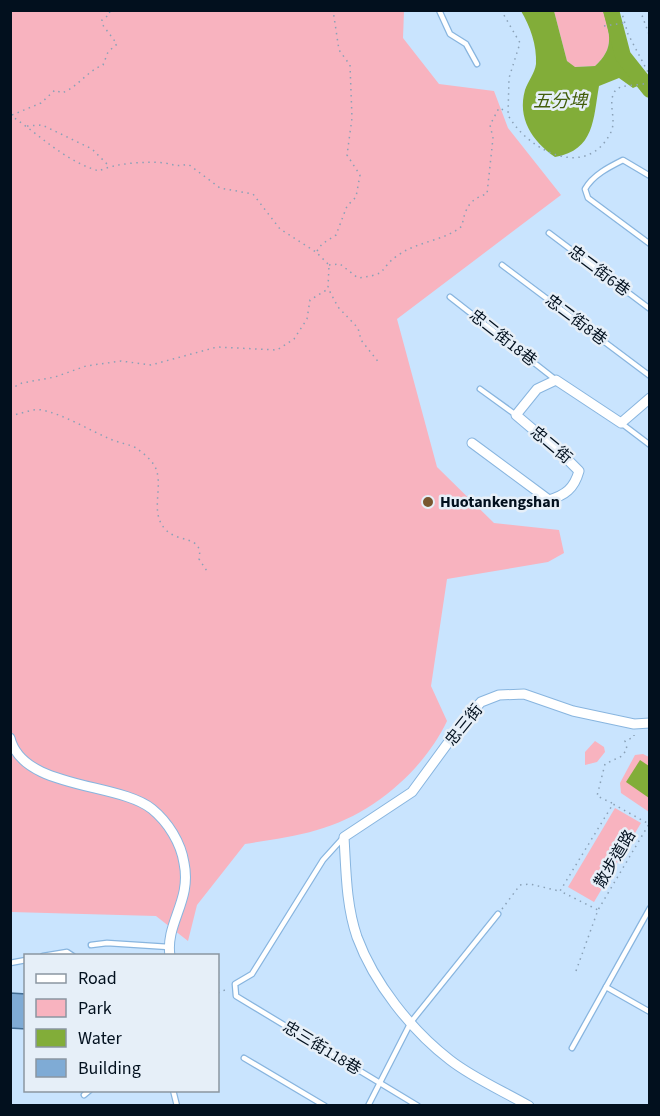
<svg xmlns="http://www.w3.org/2000/svg" width="660" height="1116" font-family="'Source Sans 3','Noto Sans TC',sans-serif">
<style>
.green{fill:#f8b3bf}
.water{fill:#82ad39}
.lines{fill:none;stroke-linecap:round;stroke-linejoin:round}
.river{stroke:#82ad39;stroke-width:16}
.building{fill:#7fabd5;stroke:#436d93;stroke-width:1.5}
.service-casing{stroke:#88b5df;stroke-width:7}
.minor-casing{stroke:#88b5df;stroke-width:11}
.path{stroke:#8aa1b7;stroke-width:1.5;stroke-dasharray:1.5 4.5;stroke-linecap:butt}
.service{stroke:#fff;stroke-width:4.5}
.minor{stroke:#fff;stroke-width:9}
.poi-dot{fill:#79562f;stroke:#e6eff8;stroke-width:2}
.labels{text-anchor:middle;dominant-baseline:central;stroke-width:5;stroke-linejoin:round;paint-order:stroke}
.street-label{font-size:16px;fill:#02101e;stroke:#e6eff8}
.poi-label{font-size:16px;font-weight:bold;fill:#02101e;stroke:#e6eff8;text-anchor:start}
.water-label{font-size:18px;font-style:italic;fill:#425e0b;stroke:#e6eff8}
</style>
<rect width="100%" height="100%" fill="#c9e4fe"/>
<g class="green">
<path d="M 11,11 L 404,11 L 403,38 L 439,84 L 494,91 L 508,128 L 561,195 L 397,319 L 437,467 L 494,523 L 559,530 L 564,553 L 548,562 L 447,579 L 431,686 L 447,721 C 423,771 372,815 317,830 C 294,837 269,840 245,844 L 197,905 L 188,941 L 156,916 L 11,912 Z"/>
<path d="M 554,11 L 603,11 C 610,34 615,48 595,66 L 574,67 L 567,61 Z"/>
<polygon points="595,741 604,747 605,752 597,762 585,765 585,752"/>
<polygon points="643,754 649,757 649,812 621,793 620,783 635,755"/>
<polygon points="615,808 641,823 594,902 568,887"/>
</g>
<g class="water">
<path d="M 521,11 L 554,11 L 567,61 L 575,67 L 595,66 C 615,48 610,34 603,11 L 614,11 L 626,53 L 642,84 L 633,88 L 619,78 L 599,86 C 593,119 595,150 555,157 C 532,141 517,118 525,90 C 528,81 535,73 536,64 C 537,45 530,26 521,11 Z"/>
<polygon points="640,760 649,766 649,798 626,782"/>
</g>
<g class="lines">
<polyline class="river" points="611,10 623,56 650,90"/>
</g>
<polygon class="building" points="10,993 26,994 26,1029 10,1028"/>
<g class="lines">
<g class="service-casing">
<g id="service">
<polyline points="439,10 450,34 466,44 477,64"/>
<path d="M 650,176 L 623,160 C 609,167 593,175 585,189 L 588,198 L 650,244"/>
<polyline points="549,233 650,309"/>
<polyline points="502,265 650,376"/>
<polyline points="450,297 556,380"/>
<polyline points="480,389 516,415"/>
<polyline points="621,423 650,445"/>
<polyline points="342,839 323,860 252,974 235,984 236,996 418,1106"/>
<polyline points="91,945 107,943 169,947"/>
<polyline points="43,956 67,952 73,956"/>
<polyline points="10,963 26,960"/>
<polyline points="606,987 650,1012"/>
<polyline points="572,1048 650,908"/>
<polyline points="244,1058 325,1106"/>
<polyline points="173,1090 177,1106"/>
<polyline points="84,1095 90,1090"/>
<polyline points="368,1106 411,1022 498,914"/>
</g>
</g>
<g class="minor-casing">
<g id="minor">
<path d="M 472,443 L 549,500 C 565,495 574,489 579,471 L 562,454 L 516,415 L 537,389 L 556,380 L 621,423 L 650,398"/>
<path d="M 10,738 C 23,790 119,782 152,809 C 168,822 181,843 184,863 C 192,901 165,923 170,956"/>
<path d="M 529,1106 C 503,1091 473,1078 450,1060 C 411,1030 374,983 357,937 C 346,905 346,870 344,837 L 412,792 L 464,721 L 481,702 L 499,695 L 524,694 L 573,711 L 634,724 L 650,723"/>
</g>
</g>
<g class="path">
<path d="M 501,10 L 520,43 L 509,78 L 508,115 C 528,151 587,181 611,132 C 617,119 607,103 615,91 C 621,83 639,87 650,82"/>
<polyline points="621,10 628,34 650,76"/>
<polyline points="640,10 650,37"/>
<polyline points="604,26 624,23"/>
<path d="M 10,115 C 39,134 64,161 99,171 C 115,163 147,161 165,163 C 175,165 177,167 188,164 L 220,188 L 253,194 L 280,229 L 316,252 L 329,265 L 328,288 L 338,307 L 358,328 L 361,340 L 380,364"/>
<path d="M 12,115 L 41,103 L 55,90 L 62,93 C 78,87 87,71 103,65 L 108,52 L 117,44 L 102,24 L 102,20 L 110,14 L 109,10"/>
<polyline points="27,126 42,125 63,135 92,149 108,165"/>
<polyline points="317,251 322,244 336,235 347,206 356,197 360,175 347,155 352,118 350,65 339,50 333,10"/>
<path d="M 329,265 L 340,264 L 358,278 C 391,274 377,270 397,256 C 417,241 445,241 462,226 C 465,209 469,199 487,194 L 493,138 L 490,125 L 499,108 L 506,111"/>
<polyline points="10,389 22,383 55,377 86,366 121,361 151,365 217,347 277,350 294,339 307,319 310,300 328,289"/>
<path d="M 10,415 C 21,415 31,408 42,410 C 65,415 89,430 110,439 C 119,443 129,444 136,448 C 145,454 155,463 157,472 C 162,491 150,514 166,530 C 178,543 204,535 199,559 L 207,571"/>
<polyline points="612,803 597,796 605,764 622,756 627,749 625,741 634,737 634,735"/>
<polyline points="502,909 520,885 530,884 559,891"/>
<polyline points="576,971 598,910 649,824 613,804 560,891 598,910"/>
<polyline points="218,993 227,989"/>
</g>
<use href="#service" class="service"/>
<use href="#minor" class="minor"/>
</g>
<circle class="poi-dot" cx="428" cy="502" r="6"/>
<g class="labels">
<g class="street-label">
<text transform="translate(599 271) rotate(37)">忠二街6巷</text>
<text transform="translate(576 320) rotate(37)">忠二街8巷</text>
<text transform="translate(503 338) rotate(38)">忠二街18巷</text>
<text transform="translate(551 445) rotate(40)">忠二街</text>
<text transform="translate(464 725) rotate(-51)">忠三街</text>
<text transform="translate(615 859) rotate(-59)">散步道路</text>
<text transform="translate(322 1048) rotate(31)">忠三街118巷</text>
</g>
<g class="poi-label">
<text x="440" y="502">Huotankengshan</text>
</g>
<g class="water-label">
<text x="560" y="101">五分埤</text>
</g>
</g>
<rect width="660" height="1116" fill="none" stroke="#02101e" stroke-width="24"/>
<rect x="24" y="954" width="195" height="138" fill="#e6eff8" stroke="#8b96a1" stroke-width="1.5"/>
<rect x="36" y="974" width="30" height="9" fill="#ffffff" stroke="#8b96a1" stroke-width="1.5"/>
<text x="78" y="984" font-size="18" fill="#02101e">Road</text>
<rect x="36" y="999" width="30" height="18" fill="#f8b3bf" stroke="#8b96a1" stroke-width="1.5"/>
<text x="78" y="1014" font-size="18" fill="#02101e">Park</text>
<rect x="36" y="1029" width="30" height="18" fill="#82ad39" stroke="#8b96a1" stroke-width="1.5"/>
<text x="78" y="1044" font-size="18" fill="#02101e">Water</text>
<rect x="36" y="1059" width="30" height="18" fill="#7fabd5" stroke="#8b96a1" stroke-width="1.5"/>
<text x="78" y="1074" font-size="18" fill="#02101e">Building</text>
</svg>
